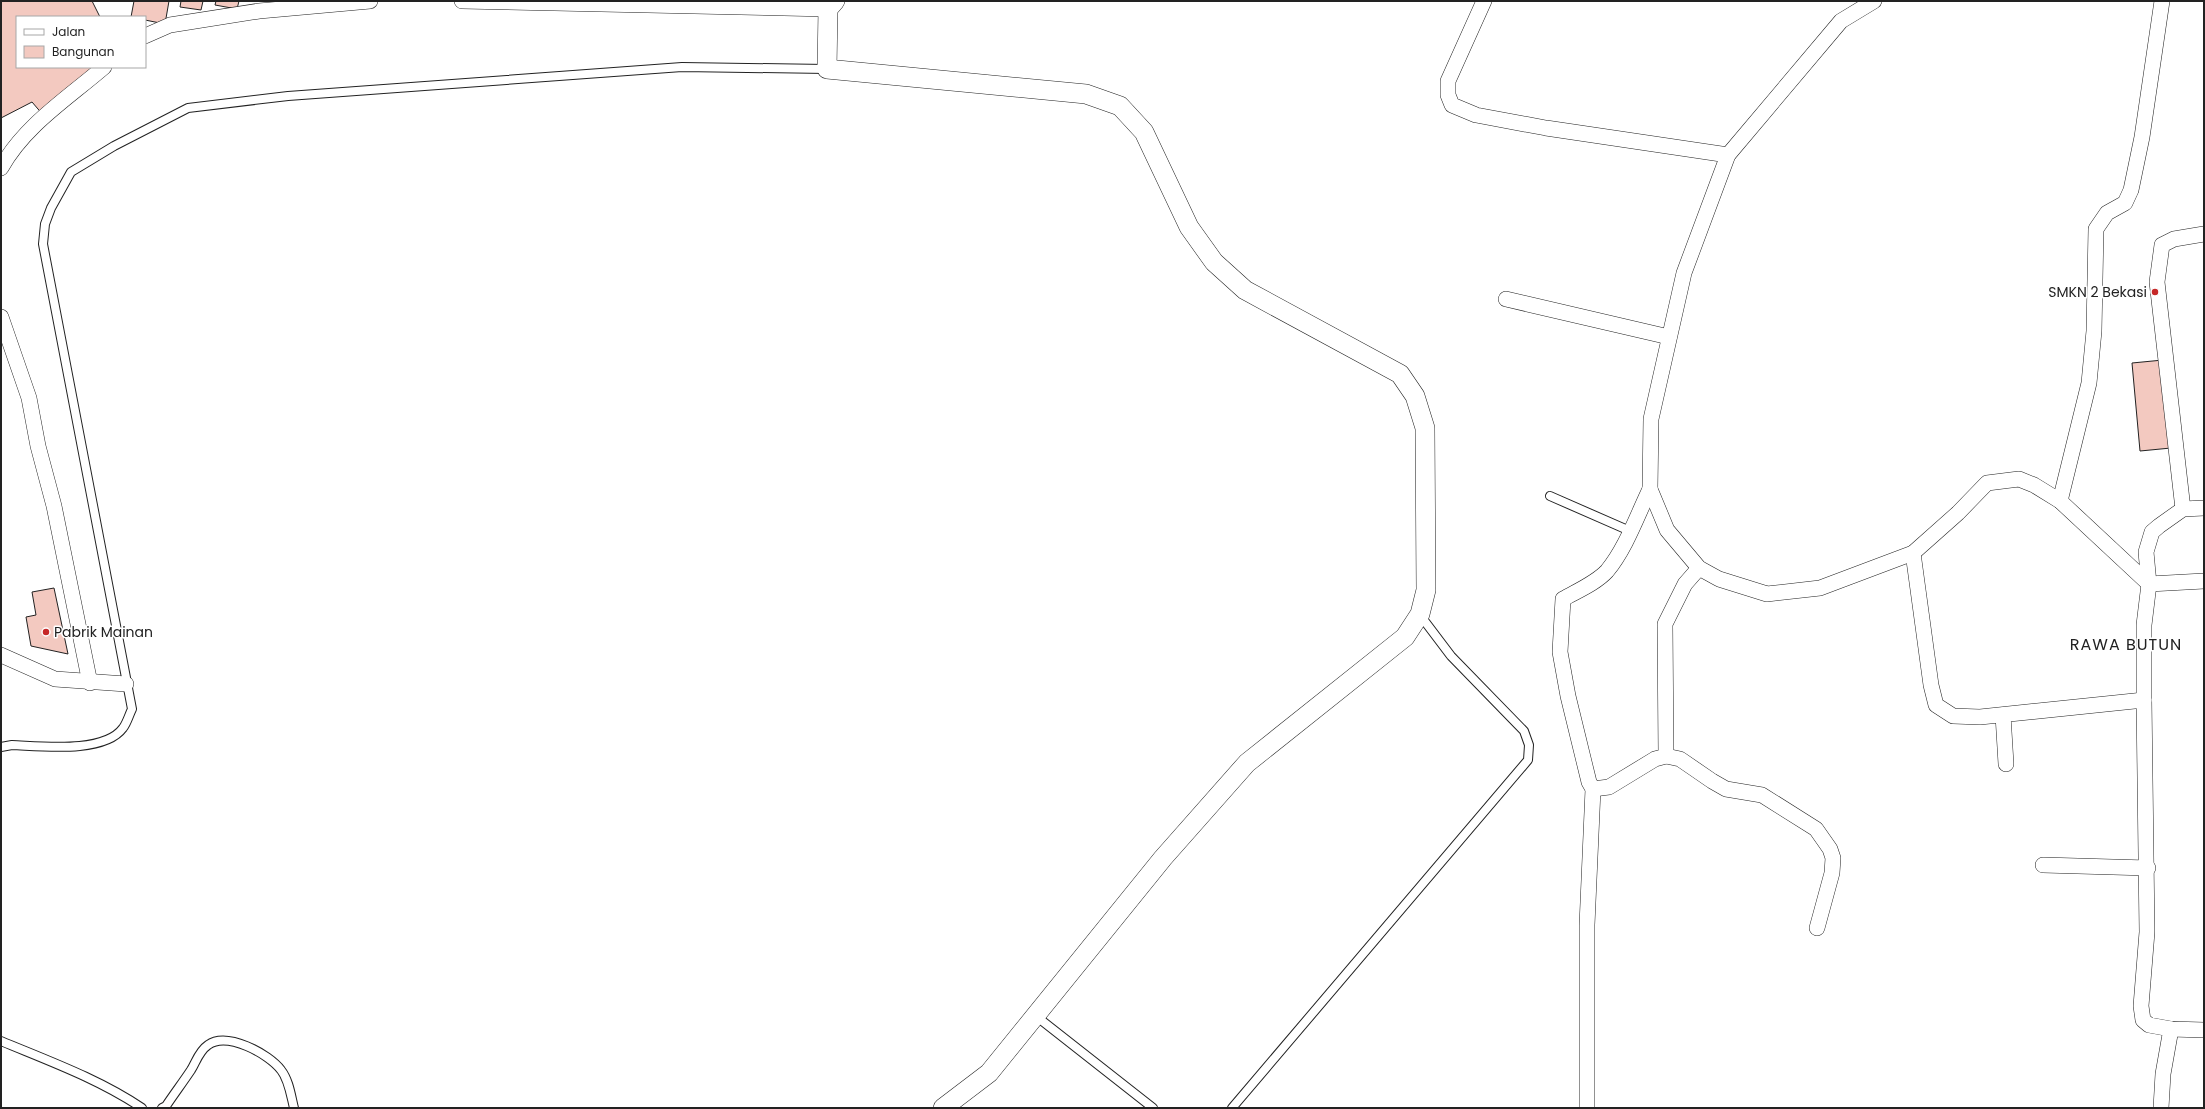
<svg xmlns="http://www.w3.org/2000/svg" width="2205" height="1109" font-family="Poppins,sans-serif">
<style>
.building{fill:#f3c9c0;stroke:#222}
.lines{fill:none;stroke-linecap:round;stroke-linejoin:round}
.service-casing{stroke:#222;stroke-width:10}
.minor-casing{stroke:#222;stroke-width:16}
.tertiary-casing{stroke:#222;stroke-width:20}
.service{stroke:#fff;stroke-width:8}
.minor{stroke:#fff;stroke-width:15}
.tertiary{stroke:#fff;stroke-width:19}
.poi-dot{fill:#c62828;stroke:#fff;stroke-width:1.5}
.labels{text-anchor:middle;dominant-baseline:central;stroke-width:3;stroke-linejoin:round;paint-order:stroke}
.poi-label{font-size:14px;fill:#222;stroke:#fff;text-anchor:end}
.quarter-label{font-size:16px;letter-spacing:1px;fill:#222;stroke:#fff}
</style>
<rect width="100%" height="100%" fill="#fff"/>
<g class="building">
<polygon points="1,1 92,1 100,17 17,17 17,67 99,67 44,116 32,102 1,118"/>
<polygon points="134,1 169,1 165,24 145,20 145,17 131,17"/>
<polygon points="181,1 203,1 201,10 180,7"/>
<polygon points="216,1 239,1 237,9 215,5"/>
<polygon points="2163,360 2171,448 2140,451 2132,363"/>
<polygon points="54,588 68,654 31,646 26,617 36,615 32,592"/>
</g>
<g class="lines">
<g class="service-casing">
<g id="service">
<polyline points="1550,496 1630,531"/>
<path d="M 1,747 L 12,745 C 40,746 104,754 123,728 C 127,723 129,715 132,709 L 43,244 L 45,224 L 51,208 L 71,172 L 114,146 L 188,108 L 288,96 L 682,67 L 827,69"/>
<polyline points="1036,1016 1153,1108"/>
<path d="M 1,1041 C 49,1061 99,1079 142,1108"/>
<path d="M 162,1108 L 166,1106 C 174,1094 183,1082 191,1070 C 196,1062 199,1051 208,1045 C 227,1031 269,1054 281,1070 C 289,1080 291,1096 294,1108"/>
<polyline points="1232,1108 1528,760 1529,745 1524,731 1451,656 1420,615"/>
</g>
</g>
<g class="minor-casing">
<g id="minor">
<polyline points="462,1 828,9"/>
<polyline points="1484,1 1448,81 1448,95 1452,105 1476,115 1546,128 1728,155"/>
<polyline points="1874,1 1841,21 1728,155 1684,273 1651,419 1650,489 1667,530 1699,568 1719,579 1767,594 1820,588 1913,553 1958,513 1987,483 2019,479 2034,485 2060,501 2149,584 2204,581"/>
<polyline points="145,36 170,25 259,11 370,1"/>
<path d="M 1,168 C 24,126 68,98 104,67"/>
<polyline points="1506,299 1669,337"/>
<polyline points="1,317 29,398 38,446 54,506 90,683"/>
<polyline points="2060,501 2089,383 2094,331 2096,229 2107,213 2125,203 2131,190 2142,137 2162,1"/>
<polyline points="2204,508 2183,509 2159,526 2152,532 2146,552 2149,584 2144,625 2144,700 2147,932 2141,1006 2143,1020 2149,1025 2171,1029 2204,1030"/>
<polyline points="2183,509 2157,282 2162,245 2174,239 2204,234"/>
<polyline points="1913,553 1931,685 1936,705 1953,716 1980,717 2144,700"/>
<polyline points="1,655 55,679 126,684"/>
<polyline points="2003,715 2006,764"/>
<polyline points="1666,756 1680,759 1712,781 1726,789 1762,795 1816,829 1830,849 1833,858 1832,873 1817,928"/>
<polyline points="1593,789 1609,787 1655,759 1666,756 1665,624 1685,584 1699,568"/>
<polyline points="2043,865 2148,868"/>
<path d="M 1587,1108 L 1587,925 L 1593,789 L 1589,782 L 1568,696 L 1560,652 L 1563,599 C 1577,591 1596,583 1607,571 C 1626,548 1637,516 1650,489"/>
<polyline points="2161,1108 2163,1074 2171,1029"/>
</g>
</g>
<g class="tertiary-casing">
<polyline id="tertiary" points="835,1 828,9 827,69 1086,94 1120,106 1144,132 1189,227 1214,262 1245,290 1400,374 1415,396 1425,428 1426,590 1420,614 1405,637 1247,763 1163,858 989,1073 943,1108"/>
</g>
<use href="#service" class="service"/>
<use href="#minor" class="minor"/>
<use href="#tertiary" class="tertiary"/>
</g>
<g class="poi-dot">
<circle cx="2155" cy="292" r="4"/>
<circle cx="46" cy="632" r="4"/>
</g>
<g class="labels">
<g class="poi-label">
<text x="2147" y="292">SMKN 2 Bekasi</text>
<text x="54" y="632" text-anchor="start">Pabrik Mainan</text>
</g>
<g class="quarter-label">
<text x="2126" y="644">RAWA BUTUN</text>
</g>
</g>
<rect width="2205" height="1109" fill="none" stroke="#222222" stroke-width="4"/>
<rect x="16" y="16" width="130" height="52" fill="#ffffff" stroke="#a7a7a7"/>
<rect x="24" y="29" width="20" height="6" fill="#ffffff" stroke="#a7a7a7"/>
<text x="52" y="36" font-size="12" fill="#222222">Jalan</text>
<rect x="24" y="46" width="20" height="12" fill="#f3c9c0" stroke="#a7a7a7"/>
<text x="52" y="56" font-size="12" fill="#222222">Bangunan</text>
</svg>
